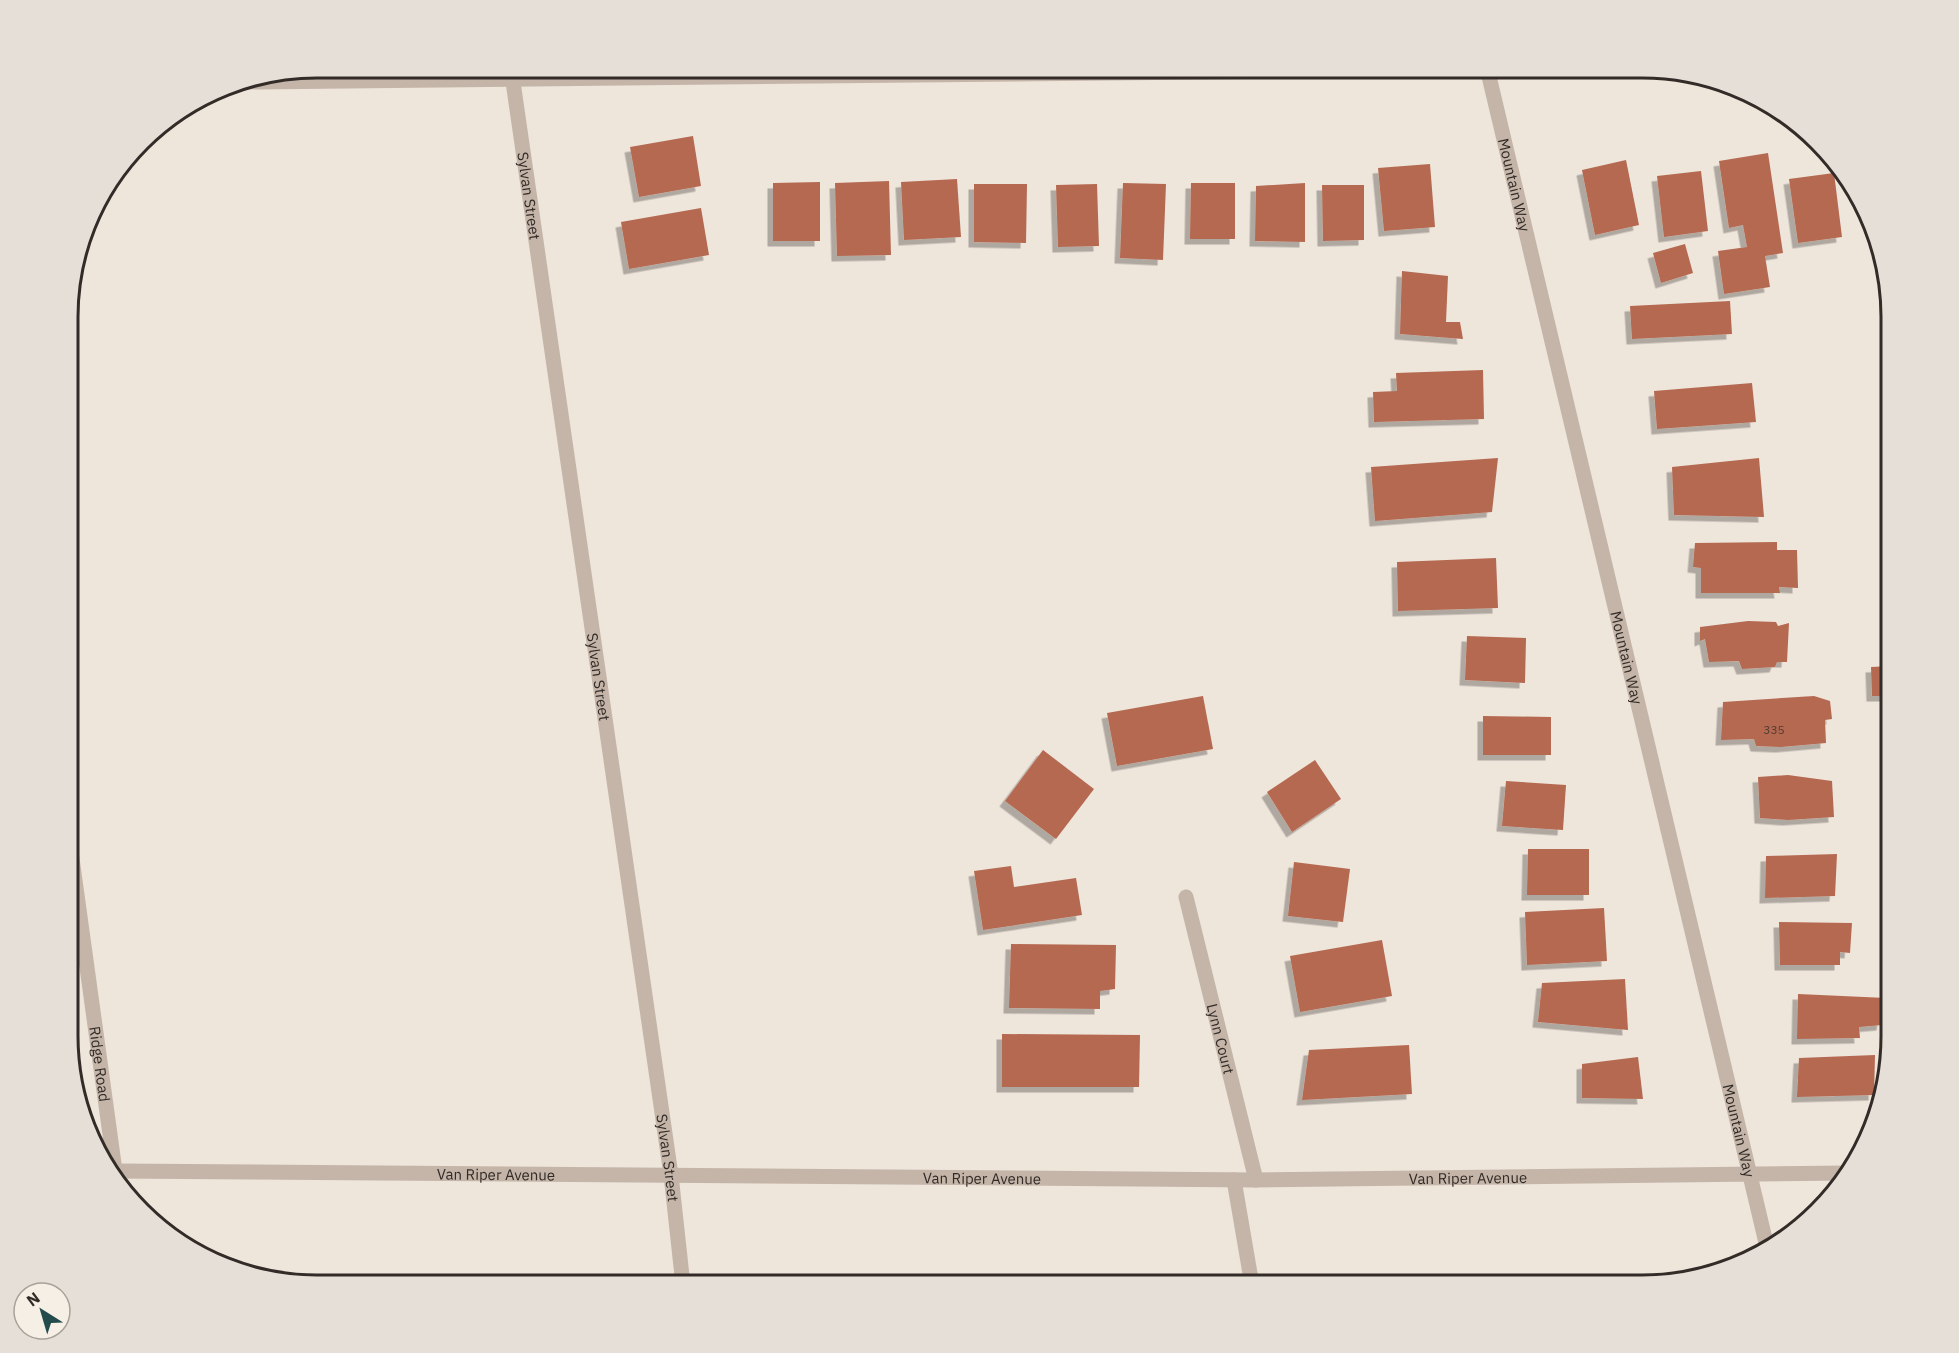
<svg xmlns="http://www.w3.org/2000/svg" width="1959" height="1353" font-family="'IBM Plex Sans',sans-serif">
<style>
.building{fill:#b56951;filter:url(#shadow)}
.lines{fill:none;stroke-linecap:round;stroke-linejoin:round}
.minor{stroke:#c4b5a8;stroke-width:15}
.labels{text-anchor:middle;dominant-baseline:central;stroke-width:4.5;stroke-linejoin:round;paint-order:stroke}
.number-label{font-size:12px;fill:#533a32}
.street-label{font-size:15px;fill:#322b27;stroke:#f6efe6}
.rim{fill:none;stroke:#322b27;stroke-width:3}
</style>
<defs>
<filter id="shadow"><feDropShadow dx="-5.5" dy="5.5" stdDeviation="0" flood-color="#0004"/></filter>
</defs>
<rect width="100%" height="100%" fill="#eee5db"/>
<g class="building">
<polygon points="693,136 701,186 639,197 630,147"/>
<polygon points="1768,153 1783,253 1765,256 1770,287 1724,294 1718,251 1747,247 1743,225 1729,228 1719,161"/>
<polygon points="1626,160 1639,225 1595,235 1582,170"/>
<polygon points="1430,164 1435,227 1384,231 1378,168"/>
<polygon points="1701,171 1708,231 1664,237 1657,176"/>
<polygon points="1834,173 1842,237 1798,243 1789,179"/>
<polygon points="957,179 961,237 904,240 901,182"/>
<polygon points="889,181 891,255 837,256 835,183"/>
<polygon points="820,182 820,241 773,241 773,183"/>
<polygon points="1123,183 1166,184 1163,260 1120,258"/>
<polygon points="1191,183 1235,183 1235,239 1190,239"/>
<polygon points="1305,183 1305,242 1255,241 1256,186"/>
<polygon points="974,184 1027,184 1026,243 974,242"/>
<polygon points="1097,184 1099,246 1058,247 1056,185"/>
<polygon points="1322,185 1364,185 1364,240 1323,241"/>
<polygon points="701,208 709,255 629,269 621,222"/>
<polygon points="1685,244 1693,273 1661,283 1653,253"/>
<polygon points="1402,271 1448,276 1446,322 1460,322 1463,339 1400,334"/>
<polygon points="1730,301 1732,334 1632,339 1630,306"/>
<polygon points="1483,370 1484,419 1374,422 1373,392 1397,391 1396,373"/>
<polygon points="1752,383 1756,422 1657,429 1654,391"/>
<polygon points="1498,458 1492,512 1375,521 1371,467"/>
<polygon points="1759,458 1764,517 1674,515 1672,467"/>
<polygon points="1777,542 1777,550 1797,550 1798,588 1779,587 1780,593 1701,593 1701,568 1693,567 1695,543"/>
<polygon points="1496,558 1498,608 1398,611 1397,562"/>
<polygon points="1748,621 1776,622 1778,626 1789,623 1787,662 1777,662 1775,667 1742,669 1739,661 1709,662 1705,639 1700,641 1700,627"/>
<polygon points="1467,636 1526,638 1525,683 1465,680"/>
<polygon points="1891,666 1891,696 1872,696 1871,667"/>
<polygon points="1203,696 1213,749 1117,766 1107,713"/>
<polygon points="1814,696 1830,701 1832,719 1825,720 1826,743 1781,747 1756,746 1754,739 1721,740 1723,702"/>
<polygon points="1483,716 1551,717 1551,755 1483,755"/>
<polygon points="1043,750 1094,789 1056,839 1005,801"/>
<polygon points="1315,760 1341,799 1292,832 1267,792"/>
<polygon points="1788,775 1832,781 1834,817 1788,820 1760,818 1758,777"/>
<polygon points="1506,781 1566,785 1563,830 1502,826"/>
<polygon points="1528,849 1589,849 1589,895 1527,895"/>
<polygon points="1837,854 1835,896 1765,898 1766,856"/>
<polygon points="1294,862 1350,869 1343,922 1288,916"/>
<polygon points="1011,866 1014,887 1076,878 1082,915 983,930 974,871"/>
<polygon points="1604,908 1607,961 1527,965 1525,912"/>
<polygon points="1779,922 1852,923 1850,953 1840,952 1840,965 1780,965"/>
<polygon points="1382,940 1392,996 1300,1012 1290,956"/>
<polygon points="1011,944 1116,945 1115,989 1100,991 1100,1009 1009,1008"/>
<polygon points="1625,979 1628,1030 1538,1022 1542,983"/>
<polygon points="1798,994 1886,998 1882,1025 1859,1027 1860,1038 1797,1039"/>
<polygon points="1002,1034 1140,1035 1139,1087 1002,1087"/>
<polygon points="1409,1045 1412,1094 1302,1100 1309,1050"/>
<polygon points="1875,1055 1874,1095 1797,1097 1799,1058"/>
<polygon points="1638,1057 1643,1099 1582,1098 1582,1064"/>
</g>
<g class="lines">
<g class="minor">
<path id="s1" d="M 511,68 L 671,1175 L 683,1285"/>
<path id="s2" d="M 1487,68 L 1767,1247"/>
<polyline points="243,82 1487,69 1670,71"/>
<path id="s3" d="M 70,844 L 116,1178"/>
<path id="s4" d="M 1186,897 L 1256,1180"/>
<path id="s5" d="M 115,1171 L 1256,1180 L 1848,1173"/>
<polyline points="1234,1180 1252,1285"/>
</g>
</g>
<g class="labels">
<g class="number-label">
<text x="1774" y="729">335</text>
</g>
<g class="street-label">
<text stroke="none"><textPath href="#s2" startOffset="120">Mountain Way</textPath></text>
<text stroke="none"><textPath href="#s1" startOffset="129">Sylvan Street</textPath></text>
<text stroke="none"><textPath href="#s2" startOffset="606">Mountain Way</textPath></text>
<text stroke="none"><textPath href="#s1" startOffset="615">Sylvan Street</textPath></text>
<text stroke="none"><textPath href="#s4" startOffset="146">Lynn Court</textPath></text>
<text stroke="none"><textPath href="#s3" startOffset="222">Ridge Road</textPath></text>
<text stroke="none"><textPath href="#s2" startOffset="1092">Mountain Way</textPath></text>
<text stroke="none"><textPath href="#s1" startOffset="1101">Sylvan Street</textPath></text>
<text stroke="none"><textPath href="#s5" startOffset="381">Van Riper Avenue</textPath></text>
<text stroke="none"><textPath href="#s5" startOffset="867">Van Riper Avenue</textPath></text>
<text stroke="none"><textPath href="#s5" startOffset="1353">Van Riper Avenue</textPath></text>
</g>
</g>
<path d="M0 0H1959V1353H0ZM317 78H1642A239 239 0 0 1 1881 317V1036A239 239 0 0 1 1642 1275H317A239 239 0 0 1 78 1036V317A239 239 0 0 1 317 78Z" fill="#e6dfd7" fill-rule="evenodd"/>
<path class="rim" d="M317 78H1642A239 239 0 0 1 1881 317V1036A239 239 0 0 1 1642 1275H317A239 239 0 0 1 78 1036V317A239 239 0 0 1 317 78Z"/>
<g transform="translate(42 1311) rotate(323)"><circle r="28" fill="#f6efe6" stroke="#a8a19a" stroke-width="1.5"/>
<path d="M0-4.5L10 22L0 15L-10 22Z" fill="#234b4d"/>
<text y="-9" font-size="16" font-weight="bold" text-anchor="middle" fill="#322b27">N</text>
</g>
</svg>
